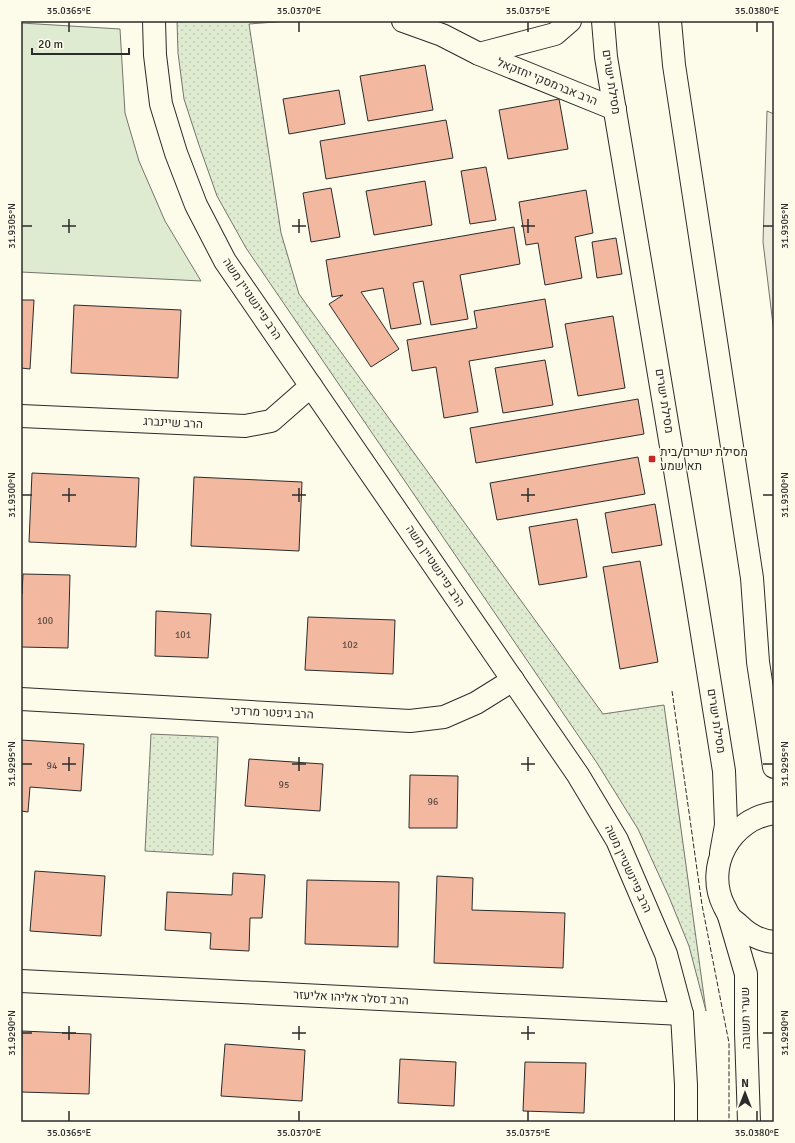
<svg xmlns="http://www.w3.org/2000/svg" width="795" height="1143" font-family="Signika,Heebo,sans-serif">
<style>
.grass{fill:#deebd1;stroke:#74746e}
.park{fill:url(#park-dots);stroke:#74746e}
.parking{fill:#eceadb;stroke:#74746e}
.building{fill:#f2b8a0;stroke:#2b2b2b}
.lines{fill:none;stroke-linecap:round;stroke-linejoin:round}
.minor-casing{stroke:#2b2b2b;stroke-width:24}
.tertiary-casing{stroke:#2b2b2b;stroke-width:24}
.minor{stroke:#fdfbea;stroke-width:22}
.tertiary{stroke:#fdfbea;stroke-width:22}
.fence{stroke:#2b2b2b;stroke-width:1;stroke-dasharray:5 2;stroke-linecap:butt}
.ticks{fill:none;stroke:#2b2b2b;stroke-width:1.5}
.poi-dot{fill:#c62828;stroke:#fdfbea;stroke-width:1.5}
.labels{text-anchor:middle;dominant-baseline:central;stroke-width:3;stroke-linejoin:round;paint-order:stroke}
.number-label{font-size:10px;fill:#5d4e48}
.street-label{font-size:12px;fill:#2b2b2b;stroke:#fdfbea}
.poi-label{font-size:12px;fill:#2b2b2b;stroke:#fdfbea;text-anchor:start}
.neatline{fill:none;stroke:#2b2b2b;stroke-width:1.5}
.ticks-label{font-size:10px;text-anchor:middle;fill:#2b2b2b}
</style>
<defs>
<pattern id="park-dots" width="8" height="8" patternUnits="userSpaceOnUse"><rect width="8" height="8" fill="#deebd1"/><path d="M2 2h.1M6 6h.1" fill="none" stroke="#bfcab4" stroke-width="1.8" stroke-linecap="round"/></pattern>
</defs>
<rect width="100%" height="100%" fill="#fdfbea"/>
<polygon class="grass" points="21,23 120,29 125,113 139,161 165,221 201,281 21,272"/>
<g class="park">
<polygon points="177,21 288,21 249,24 281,233 299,294 603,714 664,705 706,1011 689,946 669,897 638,829 597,763 246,248 217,196 199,145 184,99 178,53"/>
<polygon points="151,734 218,737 213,855 145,851"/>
</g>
<polygon class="parking" points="767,111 774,114 774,333 763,242"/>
<g class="building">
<polygon points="425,65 433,110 368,121 360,76"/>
<polygon points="339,90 345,124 289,134 283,99"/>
<polygon points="559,99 568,149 508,159 499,110"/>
<polygon points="446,120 453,158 326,179 320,141"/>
<polygon points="486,167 496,220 470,224 461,171"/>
<polygon points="425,181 432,225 374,235 366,191"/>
<polygon points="331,188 340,237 311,242 303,193"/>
<polygon points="586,190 593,233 575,237 582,278 545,285 538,243 526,245 519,202"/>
<polygon points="514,227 520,264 460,275 468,319 431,325 423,281 413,283 421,324 391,329 383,288 361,292 399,349 371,367 329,304 343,295 332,297 326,260"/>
<polygon points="616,238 622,274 597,278 592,242"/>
<polygon points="545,299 553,347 469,361 478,412 444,418 436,367 412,371 407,340 477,328 474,311"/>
<polygon points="21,300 34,300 30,369 21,368"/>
<polygon points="74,305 181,310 178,378 71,373"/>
<polygon points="613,316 625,388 578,396 565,324"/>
<polygon points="545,360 553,405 503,413 495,368"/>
<polygon points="638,399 644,434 476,463 470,428"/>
<polygon points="638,457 645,494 497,520 490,483"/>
<polygon points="32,473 139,478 136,547 29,542"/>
<polygon points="194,477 302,482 299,551 191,546"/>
<polygon points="655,504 662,545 612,553 605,513"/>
<polygon points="577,519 587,577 539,585 529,527"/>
<polygon points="640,561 658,662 620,669 603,567"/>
<polygon points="23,574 70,575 68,648 21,647 21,594 22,594"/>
<polygon points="156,611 211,614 208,658 155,656"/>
<polygon points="308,617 395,620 393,674 305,670"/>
<polygon points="21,740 84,744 81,791 30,787 28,812 21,811"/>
<polygon points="249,759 323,764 320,811 245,806"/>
<polygon points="410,775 458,776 457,828 409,828"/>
<polygon points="35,871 105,876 101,936 30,931"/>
<polygon points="233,873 265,875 262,918 250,918 249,951 210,949 211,933 165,930 167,892 232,895"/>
<polygon points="437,876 473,878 472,910 565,913 563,968 434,963"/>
<polygon points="307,880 399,882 398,947 305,944"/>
<polygon points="22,1031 91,1034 89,1094 21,1092"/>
<polygon points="225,1044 305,1050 302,1101 221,1096"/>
<polygon points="400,1059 456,1062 454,1106 398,1103"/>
<polygon points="525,1062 586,1063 584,1113 523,1111"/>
</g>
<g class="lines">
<g class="minor-casing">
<g id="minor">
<polyline points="154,21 155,55 161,104 176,153 196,205 225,261 578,775 617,840 666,954 682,1014 686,1085 686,1122"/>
<polyline points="21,416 245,426 271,421 311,386"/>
<polyline points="21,699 410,721 444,717 476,703 513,680"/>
<polyline points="21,981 682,1014"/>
</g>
</g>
<g class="tertiary-casing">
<g id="tertiary">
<polyline points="403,21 442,35 479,54 615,109"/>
<polyline points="603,21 606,57 694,584 724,771 726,825 721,853"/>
<polyline points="670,21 674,65 752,578 758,662 774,767"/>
<polyline points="479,54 555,34 570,21"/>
<path d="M 774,813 C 731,819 704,866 724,906 C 726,909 727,913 730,917 C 732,920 736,922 739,925 C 748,934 761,941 774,942"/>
<polyline points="729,916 746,974 746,1033 749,1122"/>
</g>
</g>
<use href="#minor" class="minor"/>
<use href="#tertiary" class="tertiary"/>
<polyline class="fence" points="672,691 702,905 729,1043 729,1122"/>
</g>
<path class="ticks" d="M 69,22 L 69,32M 299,22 L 299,32M 528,22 L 528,32M 757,22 L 757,32M 69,219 L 69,233M 299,219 L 299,233M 528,219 L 528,233M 22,226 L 32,226M 62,226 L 76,226M 292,226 L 306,226M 521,226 L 535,226M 763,226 L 773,226M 69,488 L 69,502M 299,488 L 299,502M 528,488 L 528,502M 22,495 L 32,495M 62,495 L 76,495M 292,495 L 306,495M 521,495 L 535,495M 763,495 L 773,495M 69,757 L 69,771M 299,757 L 299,771M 528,757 L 528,771M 22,764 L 32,764M 62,764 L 76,764M 292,764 L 306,764M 521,764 L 535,764M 763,764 L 773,764M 69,1026 L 69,1040M 299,1026 L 299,1040M 528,1026 L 528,1040M 22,1033 L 32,1033M 62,1033 L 76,1033M 292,1033 L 306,1033M 521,1033 L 535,1033M 763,1033 L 773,1033M 69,1111 L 69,1121M 299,1111 L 299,1121M 528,1111 L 528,1121M 757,1111 L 757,1121"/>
<rect class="poi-dot" x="648" y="455" width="8" height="8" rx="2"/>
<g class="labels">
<g class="number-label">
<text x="45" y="621">100</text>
<text x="183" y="635">101</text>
<text x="350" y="645">102</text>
<text x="52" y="766">94</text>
<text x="284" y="785">95</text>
<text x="433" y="802">96</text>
</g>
<g class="street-label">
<text transform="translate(547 82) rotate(22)">הרב אברמסקי יחזקאל</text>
<text transform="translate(611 82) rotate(81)">מסילת ישרים</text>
<text transform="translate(252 299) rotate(56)">הרב פיינשטיין משה</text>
<text transform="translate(664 401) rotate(81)">מסילת ישרים</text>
<text transform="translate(173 423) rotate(3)">הרב שיינברג</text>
<text transform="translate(435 566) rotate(56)">הרב פיינשטיין משה</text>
<text transform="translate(272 713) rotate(3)">הרב גיפטר מרדכי</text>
<text transform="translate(716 721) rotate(81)">מסילת ישרים</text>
<text transform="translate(628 869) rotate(65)">הרב פיינשטיין משה</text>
<text transform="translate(351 998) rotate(3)">הרב דסלר אליהו אליעזר</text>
<text transform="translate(746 1018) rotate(-91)">שערי תשובה</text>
</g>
<g class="poi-label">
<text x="660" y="452">מסילת ישרים/בית<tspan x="660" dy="14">תא שמע</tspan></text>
</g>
</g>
<rect width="795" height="1143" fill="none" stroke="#fdfbea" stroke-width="44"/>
<g transform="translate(745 1093)" stroke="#fdfbea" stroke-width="3" paint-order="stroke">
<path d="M0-3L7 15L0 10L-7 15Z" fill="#2b2b2b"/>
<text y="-6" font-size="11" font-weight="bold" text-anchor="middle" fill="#2b2b2b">N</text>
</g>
<path d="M32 48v6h97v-6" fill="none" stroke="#2b2b2b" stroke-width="2"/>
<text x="38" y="48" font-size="12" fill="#2b2b2b" stroke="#fdfbea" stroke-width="3" paint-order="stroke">20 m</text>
<rect x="22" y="22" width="751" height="1099" class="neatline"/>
<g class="ticks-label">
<text x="69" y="14">35.0365°E</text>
<text x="299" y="14">35.0370°E</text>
<text x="528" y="14">35.0375°E</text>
<text x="757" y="14">35.0380°E</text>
<text transform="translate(11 226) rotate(-90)" y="4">31.9305°N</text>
<text transform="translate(784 226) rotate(-90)" y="4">31.9305°N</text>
<text transform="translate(11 495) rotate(-90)" y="4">31.9300°N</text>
<text transform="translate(784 495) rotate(-90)" y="4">31.9300°N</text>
<text transform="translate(11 764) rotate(-90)" y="4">31.9295°N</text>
<text transform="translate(784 764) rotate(-90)" y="4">31.9295°N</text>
<text transform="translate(11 1033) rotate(-90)" y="4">31.9290°N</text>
<text transform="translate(784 1033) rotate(-90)" y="4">31.9290°N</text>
<text x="69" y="1136">35.0365°E</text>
<text x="299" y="1136">35.0370°E</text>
<text x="528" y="1136">35.0375°E</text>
<text x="757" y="1136">35.0380°E</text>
</g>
</svg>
